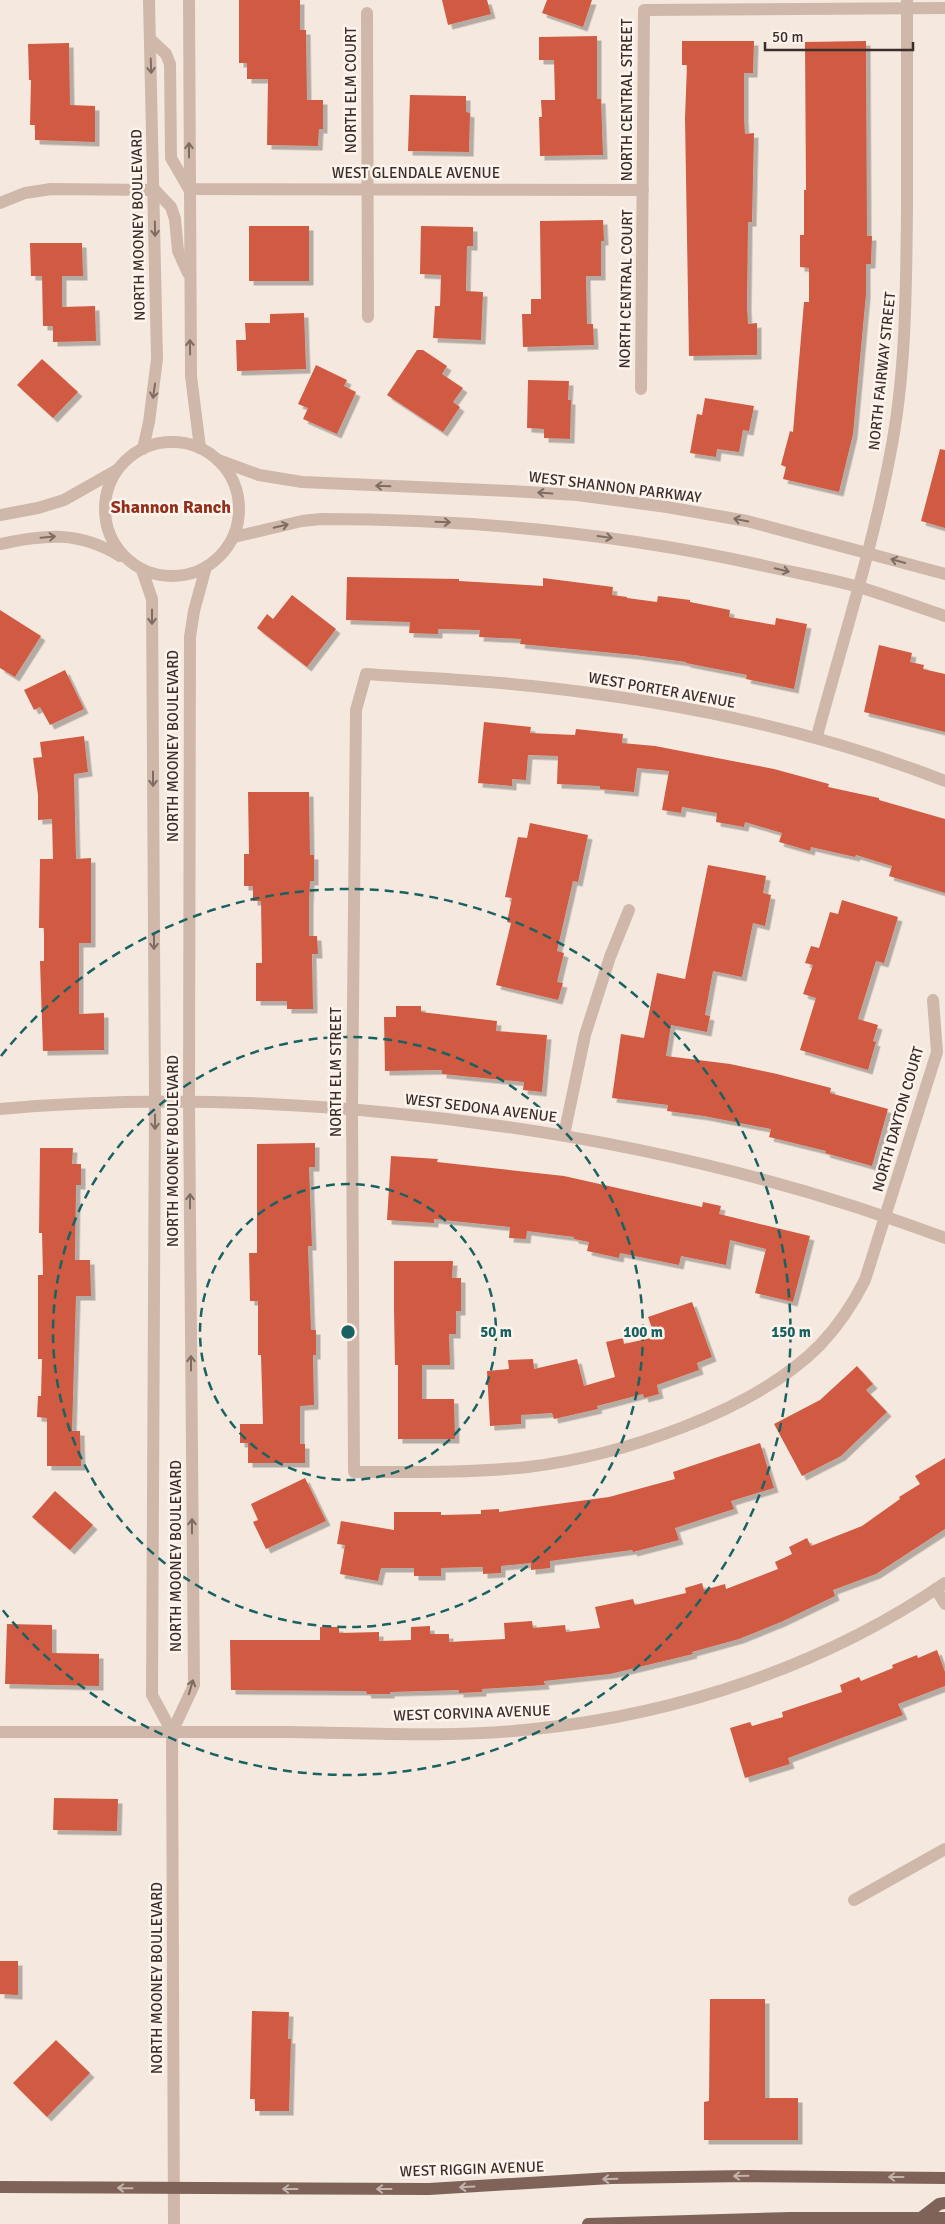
<svg xmlns="http://www.w3.org/2000/svg" width="945" height="2224" font-family="Signika,sans-serif">
<style>
.building{fill:#d15a42;filter:url(#shadow)}
.lines{fill:none;stroke-linecap:round;stroke-linejoin:round}
.minor{stroke:#cfb8a9;stroke-width:12}
.major{stroke:#7f6359;stroke-width:12}
.oneway{stroke:#7e6c63}
.oneway2{stroke:#c4b3aa}
.ring{fill:none;stroke:#1a6262;stroke-width:2.5;stroke-dasharray:9 6}
.labels{text-anchor:middle;dominant-baseline:central;stroke-width:5;stroke-linejoin:round;paint-order:stroke}
.street-label{font-size:15px;fill:#3c2e2a;stroke:#fcf4ed}
.quarter-label{font-size:18px;font-weight:bold;fill:#932f1b;stroke:#fcf4ed}
.centre{fill:#1a6262;stroke:#fcf4ed;stroke-width:2.5}
.ring-label{font-size:15px;text-anchor:middle;font-weight:bold;fill:#1a6262;stroke:#fcf4ed;stroke-width:5;stroke-linejoin:round;paint-order:stroke}
</style>
<defs>
<filter id="shadow"><feDropShadow dx="4.5" dy="4.5" stdDeviation="0" flood-color="#0004"/></filter>
</defs>
<rect width="100%" height="100%" fill="#f5e9df"/>
<g class="building">
<polygon points="239,0 300,0 300,30 306,30 307,100 323,100 323,129 319,129 318,146 267,145 268,79 247,79 247,63 239,63"/>
<polygon points="442,0 487,0 491,14 448,25"/>
<polygon points="547,0 592,0 583,27 542,13"/>
<polygon points="597,36 597,99 601,99 603,155 540,156 539,117 542,117 541,100 555,100 554,60 539,60 539,37"/>
<polygon points="682,41 754,41 753,73 744,73 744,117 745,134 754,133 752,222 748,222 747,306 748,324 757,323 757,355 689,356 685,118 687,65 682,65"/>
<polygon points="866,41 867,236 872,236 871,264 866,264 866,294 853,434 839,492 783,479 786,467 781,465 790,431 793,432 804,302 809,302 809,268 800,267 800,235 804,235 804,190 806,190 805,42"/>
<polygon points="69,43 70,105 95,106 95,142 35,140 35,125 30,125 31,80 29,80 28,44"/>
<polygon points="410,95 466,96 466,112 470,113 469,152 408,151"/>
<polygon points="603,220 604,241 601,241 601,276 586,276 587,324 593,324 594,345 523,347 522,314 531,314 531,299 541,299 540,221"/>
<rect x="249" y="226" width="60" height="55"/>
<polygon points="421,226 473,227 473,246 467,246 466,291 483,292 481,340 433,338 435,306 440,306 441,275 420,274"/>
<polygon points="30,243 82,243 83,276 62,276 62,307 95,306 96,341 53,342 53,326 43,326 42,276 31,276"/>
<polygon points="304,313 306,369 237,371 236,340 246,340 245,323 270,323 270,314"/>
<polygon points="417,350 423,350 447,366 442,374 463,388 453,402 460,407 443,432 387,395"/>
<polygon points="42,359 78,392 53,418 17,385"/>
<polygon points="316,365 347,380 344,386 356,392 337,434 303,419 308,408 298,404"/>
<polygon points="528,380 569,381 568,400 571,400 570,439 544,438 544,429 527,428"/>
<polygon points="705,398 754,406 749,431 743,430 739,452 717,449 716,457 690,453 697,414 702,415"/>
<polygon points="940,449 945,450 945,528 921,521"/>
<polygon points="347,577 459,579 459,581 543,586 543,578 613,587 612,595 627,597 627,598 657,602 658,596 690,600 690,602 730,610 729,617 775,625 776,618 807,624 794,689 746,679 747,675 686,663 686,662 634,655 520,644 521,639 479,637 480,630 438,629 438,634 409,633 410,622 346,620"/>
<polygon points="292,595 336,629 307,667 257,628 267,614 273,619"/>
<polygon points="0,610 41,636 15,677 0,668"/>
<polygon points="879,645 912,653 910,662 924,665 923,669 945,674 945,732 864,712"/>
<polygon points="65,670 84,709 50,725 40,707 34,710 24,690"/>
<polygon points="484,722 531,727 530,733 575,735 576,729 623,734 622,743 655,746 774,769 829,784 828,787 879,798 879,800 945,819 945,893 889,876 892,866 856,855 855,857 811,847 810,851 779,842 782,833 745,822 744,827 716,822 717,813 682,807 681,813 662,810 669,771 637,768 634,792 600,789 600,786 557,784 558,756 528,755 526,780 512,779 512,786 478,783"/>
<polygon points="84,736 88,772 74,774 76,859 91,858 91,943 79,943 79,1014 104,1013 104,1050 43,1051 40,961 44,961 44,928 39,928 40,859 53,859 52,819 38,820 38,795 33,758 42,757 40,742"/>
<polygon points="248,792 309,792 310,855 314,855 314,881 310,881 309,902 309,936 317,936 318,954 312,954 313,1009 287,1009 287,1001 256,1001 256,963 262,963 261,901 253,901 253,886 244,886 244,854 249,854"/>
<polygon points="530,823 588,835 578,882 573,881 557,951 564,953 557,982 563,983 558,1000 496,985 511,923 507,922 512,898 505,897 518,837 527,838"/>
<polygon points="708,865 766,876 763,893 771,895 765,926 753,923 742,977 713,971 705,1015 710,1016 707,1032 671,1025 666,1056 730,1064 777,1074 831,1088 830,1093 888,1109 872,1166 825,1153 826,1151 769,1137 771,1129 704,1116 667,1111 668,1105 612,1098 621,1034 644,1038 657,973 685,979"/>
<polygon points="842,900 898,917 884,963 876,961 858,1019 878,1025 873,1041 876,1042 868,1070 800,1050 816,998 803,994 813,965 805,963 811,946 819,948 830,912 838,914"/>
<polygon points="396,1006 421,1006 421,1012 497,1021 496,1031 547,1035 542,1092 523,1090 524,1082 442,1074 442,1070 385,1071 384,1017 396,1017"/>
<polygon points="315,1143 315,1167 309,1167 312,1246 308,1246 311,1330 316,1330 316,1355 313,1355 314,1405 300,1406 300,1444 305,1444 305,1463 248,1463 248,1443 240,1443 240,1424 263,1424 261,1355 258,1355 258,1301 250,1301 249,1253 257,1253 257,1144"/>
<polygon points="40,1148 73,1148 72,1164 81,1164 81,1185 76,1185 75,1260 90,1260 91,1296 76,1296 72,1431 80,1431 81,1466 47,1466 47,1418 37,1417 38,1396 41,1396 42,1359 38,1359 38,1275 43,1275 42,1233 39,1233"/>
<polygon points="391,1156 438,1159 437,1162 564,1176 702,1207 703,1202 721,1206 719,1214 810,1236 793,1302 755,1293 766,1249 730,1240 726,1265 681,1256 679,1265 620,1253 619,1258 587,1251 589,1242 574,1239 574,1237 527,1231 526,1239 509,1238 510,1227 434,1219 434,1223 387,1220"/>
<polygon points="394,1261 453,1261 452,1278 461,1278 461,1311 456,1311 456,1334 449,1334 450,1365 422,1365 422,1399 454,1399 455,1439 398,1439 398,1365 395,1365 394,1310"/>
<polygon points="692,1302 712,1357 697,1363 699,1370 657,1385 659,1394 644,1398 643,1394 597,1406 598,1409 554,1419 552,1413 521,1415 521,1424 490,1426 487,1371 509,1369 508,1360 533,1359 534,1369 577,1359 584,1386 615,1377 606,1342 623,1338 624,1344 655,1337 648,1317"/>
<polygon points="857,1366 873,1384 866,1390 887,1412 841,1456 802,1476 774,1424 820,1400"/>
<polygon points="760,1443 774,1488 731,1501 734,1509 675,1528 679,1540 633,1552 632,1550 550,1561 550,1568 531,1570 531,1563 501,1566 501,1573 483,1574 483,1567 441,1568 441,1576 414,1576 414,1568 381,1568 378,1581 340,1574 345,1545 337,1544 341,1521 394,1530 394,1512 441,1512 441,1515 481,1514 481,1510 499,1509 499,1512 609,1497 675,1479 673,1472"/>
<polygon points="945,1458 945,1529 876,1574 833,1590 835,1596 781,1622 739,1639 692,1652 693,1654 610,1674 544,1681 545,1685 482,1689 482,1692 459,1693 459,1690 390,1692 390,1694 367,1694 366,1691 231,1690 230,1640 320,1640 320,1627 339,1627 339,1633 379,1632 379,1641 411,1640 411,1627 430,1626 430,1634 449,1634 449,1642 505,1639 504,1623 532,1621 533,1628 565,1625 566,1632 600,1628 595,1607 633,1599 635,1605 686,1593 685,1588 702,1583 704,1590 725,1584 726,1589 778,1569 775,1562 792,1554 789,1547 807,1538 811,1546 862,1526 900,1499 899,1497 920,1484 915,1476"/>
<polygon points="305,1478 326,1521 266,1549 253,1522 258,1520 251,1504"/>
<polygon points="55,1491 93,1525 70,1550 32,1517"/>
<polygon points="7,1624 52,1625 52,1653 99,1654 99,1686 5,1684"/>
<polygon points="937,1650 945,1672 945,1686 898,1704 903,1715 788,1758 790,1764 745,1778 730,1728 750,1722 752,1726 783,1717 782,1712 842,1692 840,1685 859,1677 861,1681 893,1668 892,1665 917,1655 918,1658"/>
<polygon points="54,1798 118,1799 117,1831 53,1830"/>
<polygon points="0,1961 18,1961 18,1995 0,1994"/>
<polygon points="710,1999 765,1999 765,2098 798,2098 798,2140 704,2140 704,2102 709,2101"/>
<polygon points="252,2011 289,2012 288,2039 291,2039 289,2111 255,2111 255,2099 250,2099"/>
<polygon points="56,2040 90,2073 47,2117 13,2083"/>
</g>
<g class="lines">
<g class="minor">
<polyline points="189,0 191,376 200,448"/>
<polyline points="367,13 368,317"/>
<polyline points="150,39 166,54 170,64 171,158 189,189 643,190"/>
<polyline points="0,203 25,193 51,189 155,190 171,207 175,219 178,251 188,273"/>
<polyline points="641,389 644,10 945,8"/>
<circle cx="172" cy="509" r="67"/>
<polyline points="143,449 149,422 157,359 149,0"/>
<polyline points="218,460 259,475 302,482 511,491 577,495 667,507 747,521 945,574"/>
<polyline points="0,515 38,508 64,500 117,470"/>
<path d="M 234,537 L 302,521 L 321,519 C 474,519 625,534 774,568 C 802,574 831,579 859,587 C 888,596 916,606 945,616"/>
<path d="M 0,544 C 47,535 77,530 120,556"/>
<polyline points="142,570 152,599 155,1101 152,1695 172,1732"/>
<path d="M 817,736 C 842,643 872,550 890,455 C 906,375 906,292 907,211 C 907,141 907,70 907,0"/>
<path d="M 933,1000 L 937,1052 L 865,1280 C 853,1304 839,1325 820,1345 C 754,1412 619,1456 528,1467 C 470,1473 412,1472 354,1472 L 352,1109 L 356,710 L 366,674 C 421,678 477,680 532,686 C 673,701 813,729 945,781"/>
<path d="M 0,1109 C 130,1097 261,1100 391,1113 C 580,1131 767,1171 945,1238"/>
<polyline points="564,1135 585,1035 610,957 629,910"/>
<polyline points="936,1589 945,1604"/>
<path d="M 0,1732 C 96,1732 193,1732 289,1732 C 370,1733 453,1738 534,1729 C 679,1714 824,1666 945,1583"/>
<polyline points="854,1900 945,1849"/>
<polyline points="174,2224 172,1732 194,1685 189,1101 190,637 194,611 206,567"/>
</g>
<g class="major">
<polyline points="0,2187 429,2189 611,2178 747,2176 945,2178"/>
<polyline points="922,2217 939,2204 945,2203"/>
<polyline points="588,2224 790,2218 945,2218"/>
</g>
</g>
<defs><path id="oneway-shaft" d="M-6 0H5M1.5-3L5.5 0L1.5 3" fill="none" stroke-width="1.6" stroke-linecap="round" stroke-linejoin="round" transform="scale(1.25)"/></defs>
<g class="oneway">
<use href="#oneway-shaft" transform="translate(151 66) rotate(88)"/>
<use href="#oneway-shaft" transform="translate(189 150) rotate(-90)"/>
<use href="#oneway-shaft" transform="translate(155 229) rotate(89)"/>
<use href="#oneway-shaft" transform="translate(190 347) rotate(-91)"/>
<use href="#oneway-shaft" transform="translate(154 391) rotate(98)"/>
<use href="#oneway-shaft" transform="translate(383 486) rotate(-178)"/>
<use href="#oneway-shaft" transform="translate(545 493) rotate(-176)"/>
<use href="#oneway-shaft" transform="translate(741 520) rotate(-169)"/>
<use href="#oneway-shaft" transform="translate(443 522) rotate(2)"/>
<use href="#oneway-shaft" transform="translate(281 526) rotate(-13)"/>
<use href="#oneway-shaft" transform="translate(48 537) rotate(-5)"/>
<use href="#oneway-shaft" transform="translate(605 537) rotate(8)"/>
<use href="#oneway-shaft" transform="translate(898 561) rotate(-164)"/>
<use href="#oneway-shaft" transform="translate(782 570) rotate(13)"/>
<use href="#oneway-shaft" transform="translate(152 617) rotate(90)"/>
<use href="#oneway-shaft" transform="translate(153 779) rotate(90)"/>
<use href="#oneway-shaft" transform="translate(154 942) rotate(90)"/>
<use href="#oneway-shaft" transform="translate(155 1122) rotate(90)"/>
<use href="#oneway-shaft" transform="translate(190 1201) rotate(-90)"/>
<use href="#oneway-shaft" transform="translate(191 1363) rotate(-90)"/>
<use href="#oneway-shaft" transform="translate(192 1526) rotate(-90)"/>
<use href="#oneway-shaft" transform="translate(191 1687) rotate(-73)"/>
</g>
<g class="oneway2">
<use href="#oneway-shaft" transform="translate(741 2176) rotate(179)"/>
<use href="#oneway-shaft" transform="translate(896 2177) rotate(-180)"/>
<use href="#oneway-shaft" transform="translate(610 2179) rotate(178)"/>
<use href="#oneway-shaft" transform="translate(467 2187) rotate(177)"/>
<use href="#oneway-shaft" transform="translate(125 2188) rotate(-179)"/>
<use href="#oneway-shaft" transform="translate(290 2189) rotate(180)"/>
<use href="#oneway-shaft" transform="translate(384 2189) rotate(180)"/>
</g>
<g class="ring">
<circle cx="348" cy="1332" r="148"/>
<circle cx="348" cy="1332" r="295"/>
<path d="M1 1056A443 443 0 1 1 1 1608"/>
</g>
<g class="labels">
<g class="street-label">
<text transform="translate(351 90) rotate(-90)">NORTH ELM COURT</text>
<text transform="translate(627 100) rotate(-90)">NORTH CENTRAL STREET</text>
<text x="416" y="173">WEST GLENDALE AVENUE</text>
<text transform="translate(138 225) rotate(-91)">NORTH MOONEY BOULEVARD</text>
<text transform="translate(626 289) rotate(-89)">NORTH CENTRAL COURT</text>
<text transform="translate(882 371) rotate(-84)">NORTH FAIRWAY STREET</text>
<text transform="translate(615 487) rotate(7)">WEST SHANNON PARKWAY</text>
<text transform="translate(662 690) rotate(10)">WEST PORTER AVENUE</text>
<text transform="translate(173 746) rotate(-90)">NORTH MOONEY BOULEVARD</text>
<text transform="translate(336 1072) rotate(-90)">NORTH ELM STREET</text>
<text transform="translate(481 1108) rotate(7)">WEST SEDONA AVENUE</text>
<text transform="translate(898 1119) rotate(-74)">NORTH DAYTON COURT</text>
<text transform="translate(173 1151) rotate(-90)">NORTH MOONEY BOULEVARD</text>
<text transform="translate(176 1556) rotate(-90)">NORTH MOONEY BOULEVARD</text>
<text transform="translate(472 1713) rotate(-2)">WEST CORVINA AVENUE</text>
<text transform="translate(157 1978) rotate(-90)">NORTH MOONEY BOULEVARD</text>
<text transform="translate(472 2169) rotate(-2)">WEST RIGGIN AVENUE</text>
</g>
<g class="quarter-label">
<text x="171" y="507">Shannon Ranch</text>
</g>
</g>
<circle cx="348" cy="1332" r="8" class="centre"/>
<g class="ring-label">
<text x="496" y="1337">50 m</text>
<text x="643" y="1337">100 m</text>
<text x="791" y="1337">150 m</text>
</g>
<path d="M765 42v8h148v-8" fill="none" stroke="#3c2e2a" stroke-width="2.5"/>
<text x="772" y="42" font-size="15" fill="#3c2e2a" stroke="#fcf4ed" stroke-width="4" paint-order="stroke">50 m</text>
</svg>
